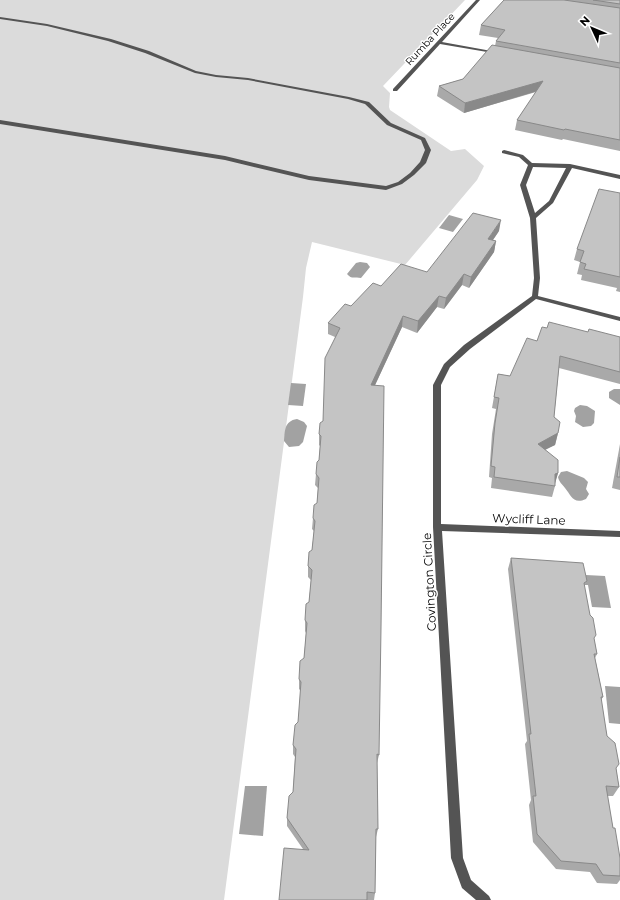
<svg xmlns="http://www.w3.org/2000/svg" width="620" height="900" font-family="Montserrat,sans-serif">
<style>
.green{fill:#dbdbdb}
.water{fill:#a2a2a2}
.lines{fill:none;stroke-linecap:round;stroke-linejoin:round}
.lane{fill:#545454;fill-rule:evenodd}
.street{fill:#545454;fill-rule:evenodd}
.wall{fill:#a9a9a9}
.shaded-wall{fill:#898989}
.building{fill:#c4c4c4;stroke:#898989}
.labels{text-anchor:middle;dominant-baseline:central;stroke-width:3;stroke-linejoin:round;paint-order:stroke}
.far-street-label{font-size:10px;fill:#000;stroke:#fff}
.street-label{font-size:12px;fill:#000;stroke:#fff}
</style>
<rect width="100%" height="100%" fill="#fff"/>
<polygon class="green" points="0,0 465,0 383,86 390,93 389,107 390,110 451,151 465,149 484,166 477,180 405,265 312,242 306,268 303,297 224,900 0,900"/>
<g class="water">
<polygon points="449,215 463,219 453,232 439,228"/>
<path d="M 360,262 L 367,263 L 370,267 L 361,278 C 355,276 352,280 347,274 L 356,263 Z"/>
<polygon points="291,383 306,384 303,406 288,405"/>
<polygon points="614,389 620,389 620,405 609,398 609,392"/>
<polygon points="580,405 587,406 595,411 594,423 591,426 583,427 575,422 576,416 574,411 575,408"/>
<path d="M 297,419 L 304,422 L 307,426 L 303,442 L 299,446 L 289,447 L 284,441 C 285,431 284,421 297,419 Z"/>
<path d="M 567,471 L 584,478 L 588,482 L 586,489 L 589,494 L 586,499 C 573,505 571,495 565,488 C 562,484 559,482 558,477 L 561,472 Z"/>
<polygon points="586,575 605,576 611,608 592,607 588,585 583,585 581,576 586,577"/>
<polygon points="605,686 620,687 620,724 609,723"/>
<polygon points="245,786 267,786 263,836 239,834"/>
</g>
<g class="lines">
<polygon class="lane" points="0,17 47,24 111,39 149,51 196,71 216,75 248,78 349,97 369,102 391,123 425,138 431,150 426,163 414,175 402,184 386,190 309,180 225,160 0,124 0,120 225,156 309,176 386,186 398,182 410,173 420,162 425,150 421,140 387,125 365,104 348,99 248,80 216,77 195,73 145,53 108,41 47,26 0,19"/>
<g class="street">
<polygon points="476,0 480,0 442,42 497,52 499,52 499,54 440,44 397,91 393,91 393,89"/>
<path d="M 504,150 L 523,155 L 532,163 L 570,164 L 620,175 L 620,179 L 572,168 L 553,203 L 536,218 L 540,278 L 538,296 L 620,317 L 620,321 L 536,299 L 470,349 L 450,367 L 441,385 L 441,524 L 620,531 L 620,537 L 442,531 L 463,858 L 471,880 L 489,896 L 491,900 L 476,900 L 462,888 L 451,858 L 433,527 L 433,385 L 444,364 L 464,345 L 532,296 L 534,278 L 530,218 L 520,185 L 528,165 L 519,157 L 502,153 L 502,151 ZM 533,167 L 566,168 L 549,201 L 535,213 L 526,185 Z"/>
</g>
</g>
<g class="wall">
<polygon points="504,0 620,0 620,151 563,139 562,140 515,130 517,120 536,92 464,113 437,96 439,86 463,79 495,46 496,41 498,38 479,35 481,25"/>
<polygon points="620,193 620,292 616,291 617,288 581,280 582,275 577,274 580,262 574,260 577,249"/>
<polygon points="499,231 493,240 496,241 494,252 469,288 462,285 444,309 437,307 417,333 402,327 375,385 379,755 377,763 378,829 376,837 375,893 374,900 279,900 303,849 287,826 287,818 293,792 295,757 293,754 293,745 298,722 301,691 299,689 299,679 304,658 306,633 305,631 305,620 309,602 311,580 308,577 308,566 312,550 314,531 312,529 313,518 317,503 318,488 315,485 316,474 319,460 320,446 319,445 319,434 323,421 335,337 328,334 328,323 381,286 427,272"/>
<polygon points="547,328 588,332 620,337 620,384 559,368 554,417 558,433 555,445 545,449 558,473 555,482 555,486 552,497 491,488 492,478 489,477 492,434 496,409 492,408 498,374 510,376"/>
<polygon points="620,444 620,490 612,488"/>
<polygon points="511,558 587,581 584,586 597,654 595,658 603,697 601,700 607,736 616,768 619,787 613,796 607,796 613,828 620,858 620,880 617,884 597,883 590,872 556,869 533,842 529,805 531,800 525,744 527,741 508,569"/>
</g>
<g class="shaded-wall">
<polygon points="543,81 541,90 464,113 465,103"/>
<polygon points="501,220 499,231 486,250 488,239"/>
<polygon points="496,241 494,252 469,288 471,277"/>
<polygon points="464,274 462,285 444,309 446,298"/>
<polygon points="439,296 437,307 417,333 418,321"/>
<polygon points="403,316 402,327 370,396 371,385"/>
<polygon points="558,433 555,445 535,455 538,444"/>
<polygon points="558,473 555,484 555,474"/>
</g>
<g class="building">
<polygon points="504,0 564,0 620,8 620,63 496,41 505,30 481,25"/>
<polygon points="593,0 620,0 620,4"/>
<polygon points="492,45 620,68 620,140 565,129 564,130 517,120 543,81 465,103 439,86 463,79"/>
<polygon points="599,189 620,193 620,277 584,269 586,264 580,262 584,251 577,249"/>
<polygon points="473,213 501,220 488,239 496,241 471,277 464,274 446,298 439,296 418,321 403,316 371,385 384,386 381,628 379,755 377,754 378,829 376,829 375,893 367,892 367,900 279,900 284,848 309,850 287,818 289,796 293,792 296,749 293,745 295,725 298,722 301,682 299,679 300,661 304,658 307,623 305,620 306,604 309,602 312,570 308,566 309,552 312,550 315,521 313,518 314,505 317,503 319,478 316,474 317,462 319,460 321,436 319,434 320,423 323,421 325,358 340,328 328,323 345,304 351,306 373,283 381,286 401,264 427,272"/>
<polygon points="549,322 588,332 589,329 620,337 620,372 560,356 554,417 560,422 558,433 538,444 558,460 558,473 555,474 555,486 494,477 495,467 491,466 495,423 499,398 494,397 498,374 510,376 527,338 537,341 542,327 547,328"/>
<polygon points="620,457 620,477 617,477"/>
<polygon points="511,558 583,563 587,581 584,583 590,615 593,618 596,635 594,638 597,654 594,654 603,697 601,697 607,736 615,743 619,764 616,768 619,787 606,786 613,828 615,828 620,858 620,876 603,875 596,864 561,861 537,834 533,796 536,796 529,734 531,734"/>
</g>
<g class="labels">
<g class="far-street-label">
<text transform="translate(430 39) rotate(-47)">Rumba Place</text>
</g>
<g class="street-label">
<text transform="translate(529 519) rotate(2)">Wycliff Lane</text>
<text transform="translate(429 582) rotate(-93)">Covington Circle</text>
</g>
</g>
<g transform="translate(592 28) rotate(314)" stroke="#ffffff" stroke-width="3" paint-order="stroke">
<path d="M0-3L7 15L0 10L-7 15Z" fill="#000000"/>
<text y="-6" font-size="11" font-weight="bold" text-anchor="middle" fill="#000000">N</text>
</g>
</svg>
